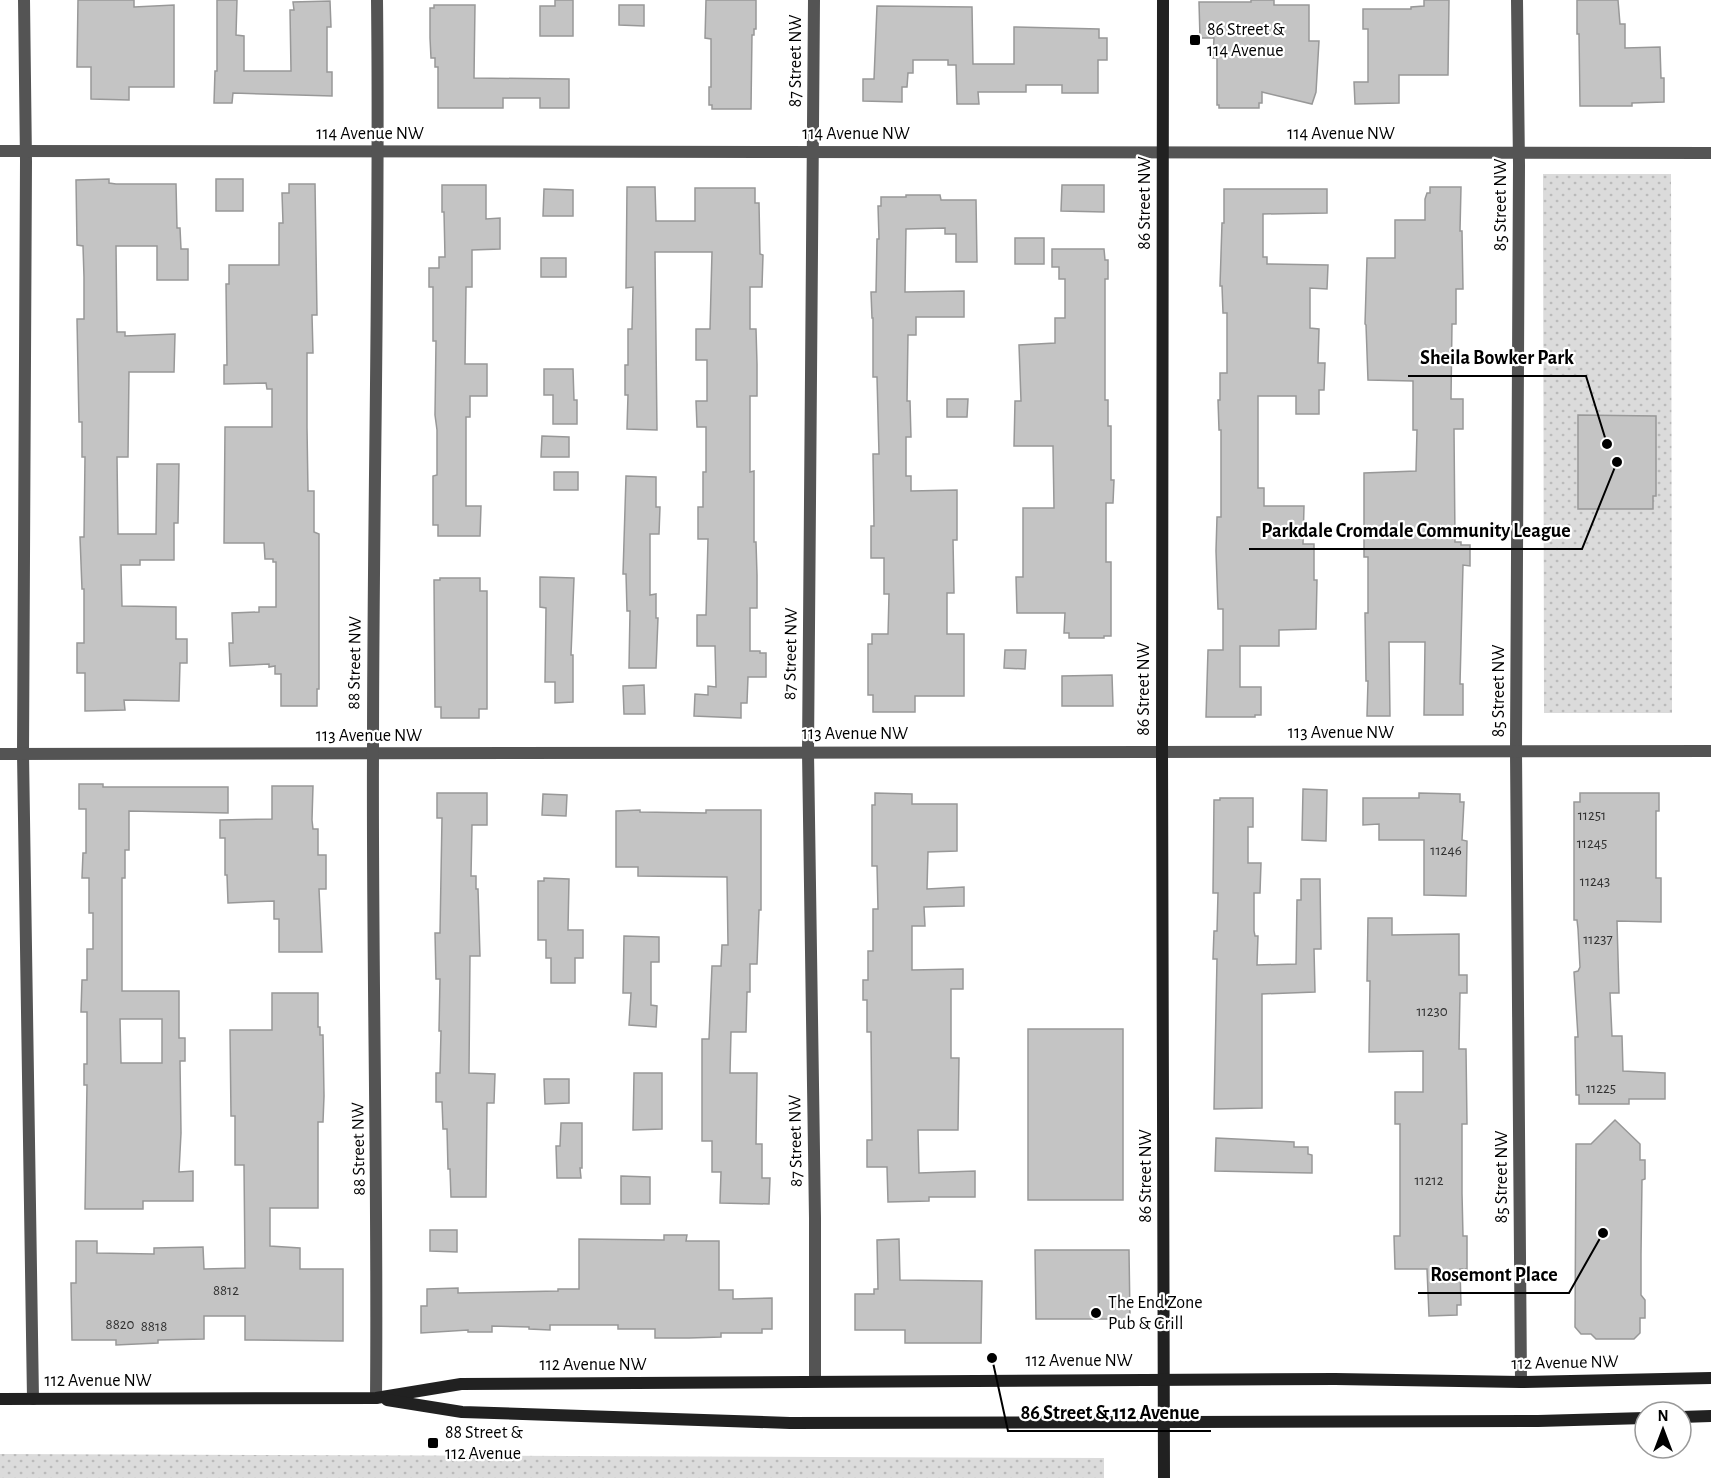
<svg xmlns="http://www.w3.org/2000/svg" width="1711" height="1478" font-family="'Alegreya Sans',sans-serif">
<style>
.park{fill:url(#park-dots)}
.building{fill:#c4c4c4;stroke:#989898;stroke-width:1.5;fill-rule:evenodd}
.lines{fill:none;stroke-linecap:round;stroke-linejoin:round}
.street{stroke:#545454;stroke-width:12}
.secondary{stroke:#212121;stroke-width:12}
.poi-dot{fill:#000;stroke:#fff;stroke-width:2}
.labels{text-anchor:middle;dominant-baseline:central;stroke-width:4.5;stroke-linejoin:round;paint-order:stroke}
.number-label{font-size:15px;fill:#313131}
.poi-label{font-size:18px;fill:#000;stroke:#fff;text-anchor:start}
.street-label{font-size:18px;fill:#000;stroke:#fff}
.leader{fill:none;stroke:#000;stroke-width:2}
.callout-dot{fill:#000;stroke:#fff;stroke-width:2}
.callout-label{font-size:20px;text-anchor:middle;font-weight:bold;fill:#000;stroke:#fff;stroke-width:4.5;stroke-linejoin:round;paint-order:stroke}
</style>
<defs>
<pattern id="park-dots" width="8" height="8" patternUnits="userSpaceOnUse" patternTransform="scale(1.5)"><rect width="8" height="8" fill="#dbdbdb"/><path d="M2 2h.1M6 6h.1" fill="none" stroke="#bababa" stroke-width="1.8" stroke-linecap="round"/></pattern>
</defs>
<rect width="100%" height="100%" fill="#fff"/>
<g class="park">
<polygon points="1543,174 1671,174 1672,713 1544,713"/>
<polygon points="0,1454 1104,1458 1104,1478 0,1478"/>
</g>
<g class="building">
<polygon points="78,0 134,0 134,7 174,5 174,87 129,87 129,100 91,99 91,67 77,67"/>
<polygon points="217,0 237,0 236,35 244,36 244,71 291,71 290,10 294,10 293,2 330,1 331,27 327,27 327,72 332,72 332,96 233,93 232,103 214,103 215,71 217,71"/>
<polygon points="555,0 573,0 573,36 540,36 540,6 555,6"/>
<polygon points="706,0 756,0 756,29 754,29 754,35 752,35 751,109 712,109 712,105 709,105 709,87 711,87 711,39 705,38"/>
<polygon points="1251,0 1274,0 1274,5 1309,5 1309,41 1319,41 1316,92 1312,104 1262,92 1262,103 1259,103 1259,108 1219,108 1219,105 1217,105 1217,58 1213,58 1214,38 1200,38 1199,2 1251,2"/>
<polygon points="1424,0 1449,0 1448,75 1399,75 1399,103 1355,104 1354,82 1368,82 1368,29 1363,29 1363,9 1411,9 1411,7 1424,6"/>
<polygon points="1577,0 1618,0 1620,24 1625,24 1625,48 1660,47 1661,78 1664,78 1664,102 1632,103 1632,106 1580,106 1579,34 1577,34"/>
<polygon points="434,5 475,5 474,78 569,79 569,108 540,108 540,98 503,98 503,108 438,108 438,67 435,67 435,58 431,58 430,38 430,8 434,8"/>
<polygon points="619,5 644,5 644,26 619,25"/>
<polygon points="877,6 972,7 973,64 1014,64 1014,27 1099,29 1099,38 1107,38 1107,60 1098,60 1098,93 1062,93 1062,85 1026,85 1026,92 978,92 979,104 957,104 956,65 948,65 948,60 913,60 913,73 908,73 907,87 902,87 902,102 863,101 863,79 874,79"/>
<polygon points="109,179 109,183 116,184 176,184 177,228 180,228 181,249 188,249 188,280 157,280 157,246 116,246 117,332 125,332 125,336 175,334 174,372 129,372 128,457 117,457 118,534 156,534 157,464 179,464 178,523 174,523 174,560 140,560 140,565 121,565 122,606 176,607 176,639 187,639 187,663 180,663 179,701 124,700 125,710 85,711 85,673 77,673 77,643 84,643 84,589 82,589 80,537 84,537 85,457 82,457 82,422 79,422 77,319 84,319 84,277 83,246 77,245 76,180"/>
<rect x="216" y="179" width="27" height="32"/>
<polygon points="289,184 315,184 317,315 312,315 313,353 307,353 307,427 308,491 314,491 314,532 319,534 319,689 317,689 317,706 281,706 281,674 275,674 275,666 269,667 269,664 230,666 229,643 233,643 232,613 259,612 259,607 276,607 276,562 273,562 273,559 265,559 264,543 224,543 225,427 272,427 272,389 267,389 266,383 224,384 224,365 227,365 226,284 229,284 229,265 279,265 279,223 283,223 282,193 289,193"/>
<polygon points="442,185 486,185 486,219 500,218 500,249 472,250 472,287 466,287 465,364 487,364 487,396 470,396 470,417 466,417 466,506 481,506 480,536 438,536 438,525 433,525 433,476 437,475 437,430 435,415 436,341 433,341 433,287 429,287 429,268 439,268 439,257 445,257 444,212 442,212"/>
<polygon points="1062,185 1104,185 1104,212 1061,211"/>
<polygon points="627,187 655,187 656,221 695,221 695,188 755,188 755,203 759,203 760,254 763,255 762,287 750,287 750,329 756,329 757,364 757,396 750,396 750,472 754,471 754,542 756,542 757,575 757,608 750,608 750,651 760,651 760,653 766,653 766,677 748,677 747,703 741,703 741,718 694,716 695,694 708,695 708,686 716,687 715,646 697,646 697,615 706,615 708,539 698,539 698,507 703,507 703,472 706,472 706,427 697,427 696,401 707,401 707,360 696,360 696,329 710,329 712,252 655,252 657,430 627,429 628,395 625,395 625,365 628,365 628,329 632,329 633,287 626,288"/>
<polygon points="1430,187 1461,187 1460,231 1462,231 1463,289 1456,289 1456,324 1452,324 1451,399 1463,399 1463,429 1454,429 1455,542 1461,542 1461,545 1470,545 1470,566 1463,565 1460,684 1463,684 1463,715 1424,715 1425,642 1389,642 1390,716 1367,716 1368,681 1366,681 1365,613 1368,613 1368,557 1364,557 1364,473 1416,471 1417,430 1413,430 1413,381 1368,380 1366,325 1365,324 1367,258 1395,258 1395,220 1425,220 1425,199 1427,193 1430,193"/>
<polygon points="544,189 573,190 573,216 543,216"/>
<polygon points="1224,189 1327,189 1327,213 1263,214 1263,257 1267,257 1267,264 1328,265 1327,289 1310,288 1310,328 1319,329 1318,363 1325,363 1324,390 1319,390 1319,414 1296,414 1296,396 1258,396 1258,488 1264,488 1264,506 1304,506 1303,544 1314,544 1314,580 1317,580 1316,629 1279,630 1279,646 1240,646 1240,687 1261,687 1261,715 1255,715 1255,717 1206,717 1208,650 1223,650 1223,609 1218,609 1216,551 1217,517 1221,517 1221,430 1219,430 1218,400 1220,400 1220,373 1227,373 1227,313 1223,313 1222,286 1220,286 1222,223 1224,223"/>
<polygon points="906,195 940,195 941,200 976,200 977,262 956,262 956,234 945,234 945,228 906,229 905,292 964,291 964,317 916,317 916,335 908,335 907,401 910,401 911,437 906,437 906,476 911,476 911,491 957,490 957,540 953,540 954,593 947,593 947,634 964,634 964,696 915,696 915,712 873,712 873,695 868,695 868,644 872,644 872,634 888,634 889,594 884,594 884,558 871,558 871,526 874,526 873,454 879,454 877,377 873,377 873,318 872,318 871,292 876,292 877,239 879,239 878,206 881,206 881,197 906,197"/>
<rect x="1015" y="238" width="29" height="26"/>
<polygon points="1052,249 1104,249 1105,260 1108,260 1108,279 1105,279 1105,400 1108,400 1108,426 1111,426 1111,480 1114,480 1113,503 1106,503 1106,562 1111,562 1111,636 1104,636 1104,638 1069,638 1069,633 1064,633 1065,613 1017,613 1016,577 1023,577 1023,508 1054,508 1053,446 1014,446 1015,401 1021,401 1019,345 1055,343 1055,318 1065,318 1065,279 1059,279 1059,267 1052,267"/>
<rect x="541" y="258" width="25" height="19"/>
<polygon points="544,369 573,369 574,400 577,400 577,424 553,424 553,395 544,395"/>
<polygon points="947,399 968,399 967,417 947,417"/>
<polygon points="1578,415 1656,416 1656,496 1653,496 1653,509 1578,509"/>
<polygon points="542,436 569,437 569,457 541,457"/>
<rect x="554" y="472" width="24" height="18"/>
<polygon points="626,476 656,477 656,507 660,507 659,534 650,534 650,595 656,594 656,618 658,618 656,668 629,668 630,611 627,611 626,574 623,574"/>
<polygon points="540,577 574,578 571,655 573,655 573,702 555,703 555,682 545,682 546,608 540,607"/>
<polygon points="440,578 480,578 480,591 487,591 487,709 479,709 479,718 441,718 441,707 435,707 434,580 440,580"/>
<polygon points="1005,650 1026,650 1025,669 1004,668"/>
<polygon points="1112,675 1113,706 1062,706 1062,676"/>
<polygon points="644,685 645,714 624,714 623,686"/>
<path d="M 79,784 L 103,784 L 103,787 L 228,787 L 228,813 L 129,811 L 129,850 L 125,850 L 125,878 L 122,878 L 122,991 L 179,991 L 179,1038 L 185,1038 L 185,1061 L 180,1061 L 181,1133 L 179,1172 L 193,1171 L 193,1201 L 143,1201 L 143,1209 L 85,1209 L 87,1085 L 84,1085 L 84,1064 L 87,1064 L 87,1012 L 81,1012 L 82,980 L 87,980 L 87,949 L 93,949 L 93,913 L 89,913 L 89,878 L 82,878 L 83,853 L 86,853 L 86,809 L 79,809 ZM 120,1019 L 162,1019 L 162,1063 L 121,1063 Z"/>
<polygon points="272,786 313,786 312,820 313,829 318,829 318,855 326,855 326,889 319,889 322,952 279,952 279,919 274,919 274,901 228,903 227,875 225,875 225,838 220,838 220,820 272,819"/>
<polygon points="1303,789 1327,790 1326,841 1302,840"/>
<polygon points="437,793 487,793 487,825 472,825 471,876 476,876 476,889 478,889 480,956 470,956 469,1073 495,1074 494,1103 487,1103 486,1197 451,1197 450,1169 448,1169 447,1129 443,1129 442,1102 436,1102 436,1073 440,1073 441,1031 439,1031 440,979 436,979 435,933 440,933 442,818 437,818"/>
<polygon points="875,793 912,794 912,804 957,804 957,851 928,852 927,889 964,887 964,906 924,907 925,926 912,926 912,970 963,969 963,989 951,989 951,1058 959,1058 958,1130 918,1130 919,1173 975,1171 975,1197 929,1197 929,1201 888,1202 887,1167 867,1167 867,1140 872,1140 871,1032 867,1032 867,1000 863,1000 863,980 868,980 868,951 873,951 873,909 878,909 877,866 872,866 872,805 875,805"/>
<polygon points="1419,793 1460,794 1460,802 1464,802 1462,840 1467,841 1466,896 1424,895 1424,840 1379,840 1379,824 1363,825 1363,798 1419,798"/>
<polygon points="1580,793 1659,793 1659,811 1656,811 1656,878 1661,878 1661,922 1617,921 1619,993 1610,993 1612,1036 1622,1036 1623,1071 1665,1073 1665,1099 1629,1099 1629,1104 1579,1104 1579,1095 1576,1095 1575,1037 1578,1037 1574,972 1578,971 1580,967 1578,929 1577,920 1574,920 1574,802 1580,802"/>
<polygon points="543,794 567,795 566,816 542,815"/>
<polygon points="1220,798 1253,798 1253,827 1248,827 1248,863 1261,863 1260,893 1254,893 1254,931 1255,936 1258,936 1257,965 1296,964 1297,900 1301,900 1301,879 1320,879 1321,949 1314,949 1315,992 1262,994 1262,1108 1214,1109 1217,959 1213,959 1214,931 1217,931 1218,893 1213,893 1214,800 1220,800"/>
<polygon points="640,810 640,812 706,813 706,810 761,810 761,910 759,910 757,964 750,964 750,992 747,992 746,1032 731,1032 730,1073 757,1073 756,1144 762,1144 762,1178 770,1178 769,1204 720,1203 721,1172 712,1172 712,1141 702,1141 702,1039 709,1039 712,966 721,966 722,945 728,945 727,877 638,876 638,867 616,867 616,811"/>
<polygon points="544,878 569,879 568,930 583,930 583,958 575,958 575,983 551,983 551,958 546,958 546,940 538,940 538,881 544,881"/>
<polygon points="1368,918 1392,918 1392,935 1459,934 1459,975 1467,975 1467,993 1460,993 1459,1049 1466,1049 1467,1124 1462,1124 1462,1193 1463,1236 1467,1236 1467,1269 1460,1269 1461,1305 1457,1305 1457,1315 1429,1316 1427,1269 1395,1269 1394,1236 1400,1236 1400,1124 1395,1124 1395,1092 1423,1092 1423,1051 1369,1052 1370,981 1367,981"/>
<polygon points="624,936 659,937 659,962 651,962 651,1005 657,1006 656,1027 629,1025 631,993 623,993"/>
<polygon points="272,993 318,993 318,1027 320,1027 320,1035 323,1035 324,1096 323,1122 318,1122 318,1208 270,1208 270,1246 300,1248 300,1269 343,1269 343,1341 245,1340 245,1316 204,1316 204,1339 158,1340 158,1343 116,1345 116,1340 72,1340 71,1283 76,1283 76,1241 97,1241 97,1253 154,1254 154,1248 203,1247 204,1269 245,1268 244,1165 235,1165 235,1116 231,1116 230,1030 272,1030"/>
<rect x="1028" y="1029" width="95" height="171"/>
<polygon points="634,1073 662,1073 662,1129 633,1130"/>
<polygon points="544,1079 569,1079 569,1103 545,1104"/>
<polygon points="1615,1120 1640,1144 1640,1160 1645,1160 1645,1179 1642,1180 1641,1254 1641,1295 1645,1300 1645,1318 1640,1318 1640,1333 1634,1339 1596,1339 1591,1334 1581,1334 1575,1327 1576,1144 1591,1144"/>
<polygon points="561,1123 582,1123 582,1168 580,1168 581,1178 557,1178 556,1146 560,1146"/>
<polygon points="1216,1138 1294,1142 1294,1147 1308,1147 1308,1154 1312,1155 1312,1173 1215,1171"/>
<polygon points="621,1176 650,1177 650,1204 621,1204"/>
<polygon points="430,1230 457,1230 457,1252 430,1251"/>
<polygon points="664,1235 687,1235 686,1241 719,1241 719,1290 733,1290 733,1299 772,1298 772,1329 762,1329 762,1333 721,1333 721,1337 689,1338 655,1338 655,1329 618,1329 618,1325 550,1325 550,1330 529,1329 529,1327 492,1326 492,1332 468,1332 468,1330 421,1333 421,1306 427,1306 427,1289 458,1288 458,1293 558,1291 558,1289 579,1289 579,1239 664,1240"/>
<polygon points="899,1239 900,1280 982,1281 981,1343 905,1343 905,1330 855,1330 855,1294 874,1294 874,1289 878,1289 877,1240"/>
<polygon points="1035,1250 1129,1250 1130,1319 1036,1319"/>
</g>
<g class="lines">
<g class="street">
<polyline points="24,0 26,161 23,754 33,1399"/>
<polyline points="814,0 808,752 815,1218 815,1381"/>
<polyline points="1517,0 1519,165 1516,751 1521,1382"/>
<polyline points="0,151 1711,153"/>
<polyline points="0,754 1711,751"/>
<path d="M 376,1398 C 378,1182 372,967 373,752 C 373,501 380,251 377,0"/>
</g>
<g class="secondary">
<polyline points="1163,0 1162,752 1164,1478"/>
<polyline points="0,1399 376,1398 461,1384 1335,1379 1521,1382 1711,1378"/>
<polyline points="387,1400 462,1412 790,1423 1538,1421 1645,1418"/>
<polyline points="1681,1417 1711,1416"/>
</g>
</g>
<g class="poi-dot">
<rect x="1189" y="34" width="12" height="12" rx="3"/>
<circle cx="1096" cy="1313" r="6"/>
<rect x="427" y="1437" width="12" height="12" rx="3"/>
</g>
<g class="labels">
<g class="number-label">
<text x="1592" y="815">11251</text>
<text x="1592" y="843">11245</text>
<text x="1446" y="850">11246</text>
<text x="1595" y="881">11243</text>
<text x="1598" y="939">11237</text>
<text x="1432" y="1011">11230</text>
<text x="1601" y="1088">11225</text>
<text x="1429" y="1180">11212</text>
<text x="226" y="1290">8812</text>
<text x="120" y="1324">8820</text>
<text x="154" y="1326">8818</text>
</g>
<g class="poi-label">
<text x="1207" y="30">86 Street &amp;<tspan x="1207" dy="21">114 Avenue</tspan></text>
<text x="1108" y="1303">The End Zone<tspan x="1108" dy="21">Pub &amp; Grill</tspan></text>
<text x="445" y="1433">88 Street &amp;<tspan x="445" dy="21">112 Avenue</tspan></text>
</g>
<g class="street-label">
<text transform="translate(796 61) rotate(-90)">87 Street NW</text>
<text x="370" y="134">114 Avenue NW</text>
<text x="856" y="134">114 Avenue NW</text>
<text x="1341" y="134">114 Avenue NW</text>
<text transform="translate(1145 203) rotate(-90)">86 Street NW</text>
<text transform="translate(1501 205) rotate(-90)">85 Street NW</text>
<text transform="translate(791 654) rotate(-89)">87 Street NW</text>
<text transform="translate(355 663) rotate(-89)">88 Street NW</text>
<text transform="translate(1144 689) rotate(-90)">86 Street NW</text>
<text transform="translate(1499 691) rotate(-90)">85 Street NW</text>
<text x="1341" y="733">113 Avenue NW</text>
<text x="855" y="734">113 Avenue NW</text>
<text x="369" y="736">113 Avenue NW</text>
<text transform="translate(796 1141) rotate(-91)">87 Street NW</text>
<text transform="translate(359 1149) rotate(-91)">88 Street NW</text>
<text transform="translate(1146 1176) rotate(-90)">86 Street NW</text>
<text transform="translate(1502 1177) rotate(-90)">85 Street NW</text>
<text x="1079" y="1361">112 Avenue NW</text>
<text transform="translate(1565 1363) rotate(-1)">112 Avenue NW</text>
<text x="593" y="1365">112 Avenue NW</text>
<text x="98" y="1381">112 Avenue NW</text>
</g>
</g>
<path class="leader" d="M1607 444L1586 376H1408M1617 462L1582 549H1249M1603 1233L1569 1293H1418M992 1358L1008 1431H1211"/>
<g class="callout-dot">
<circle cx="1607" cy="444" r="6"/>
<circle cx="1617" cy="462" r="6"/>
<circle cx="1603" cy="1233" r="6"/>
<circle cx="992" cy="1358" r="6"/>
</g>
<g class="callout-label">
<text x="1497" y="364">Sheila Bowker Park</text>
<text x="1416" y="537">Parkdale Cromdale Community League</text>
<text x="1494" y="1281">Rosemont Place</text>
<text x="1110" y="1419">86 Street &amp; 112 Avenue</text>
</g>
<g transform="translate(1663 1430)"><circle r="28" fill="#ffffff" stroke="#999999" stroke-width="1.5"/>
<path d="M0-4.5L10 22L0 15L-10 22Z" fill="#000000"/>
<text y="-9" font-size="16" font-weight="bold" text-anchor="middle" fill="#000000">N</text>
</g>
</svg>
